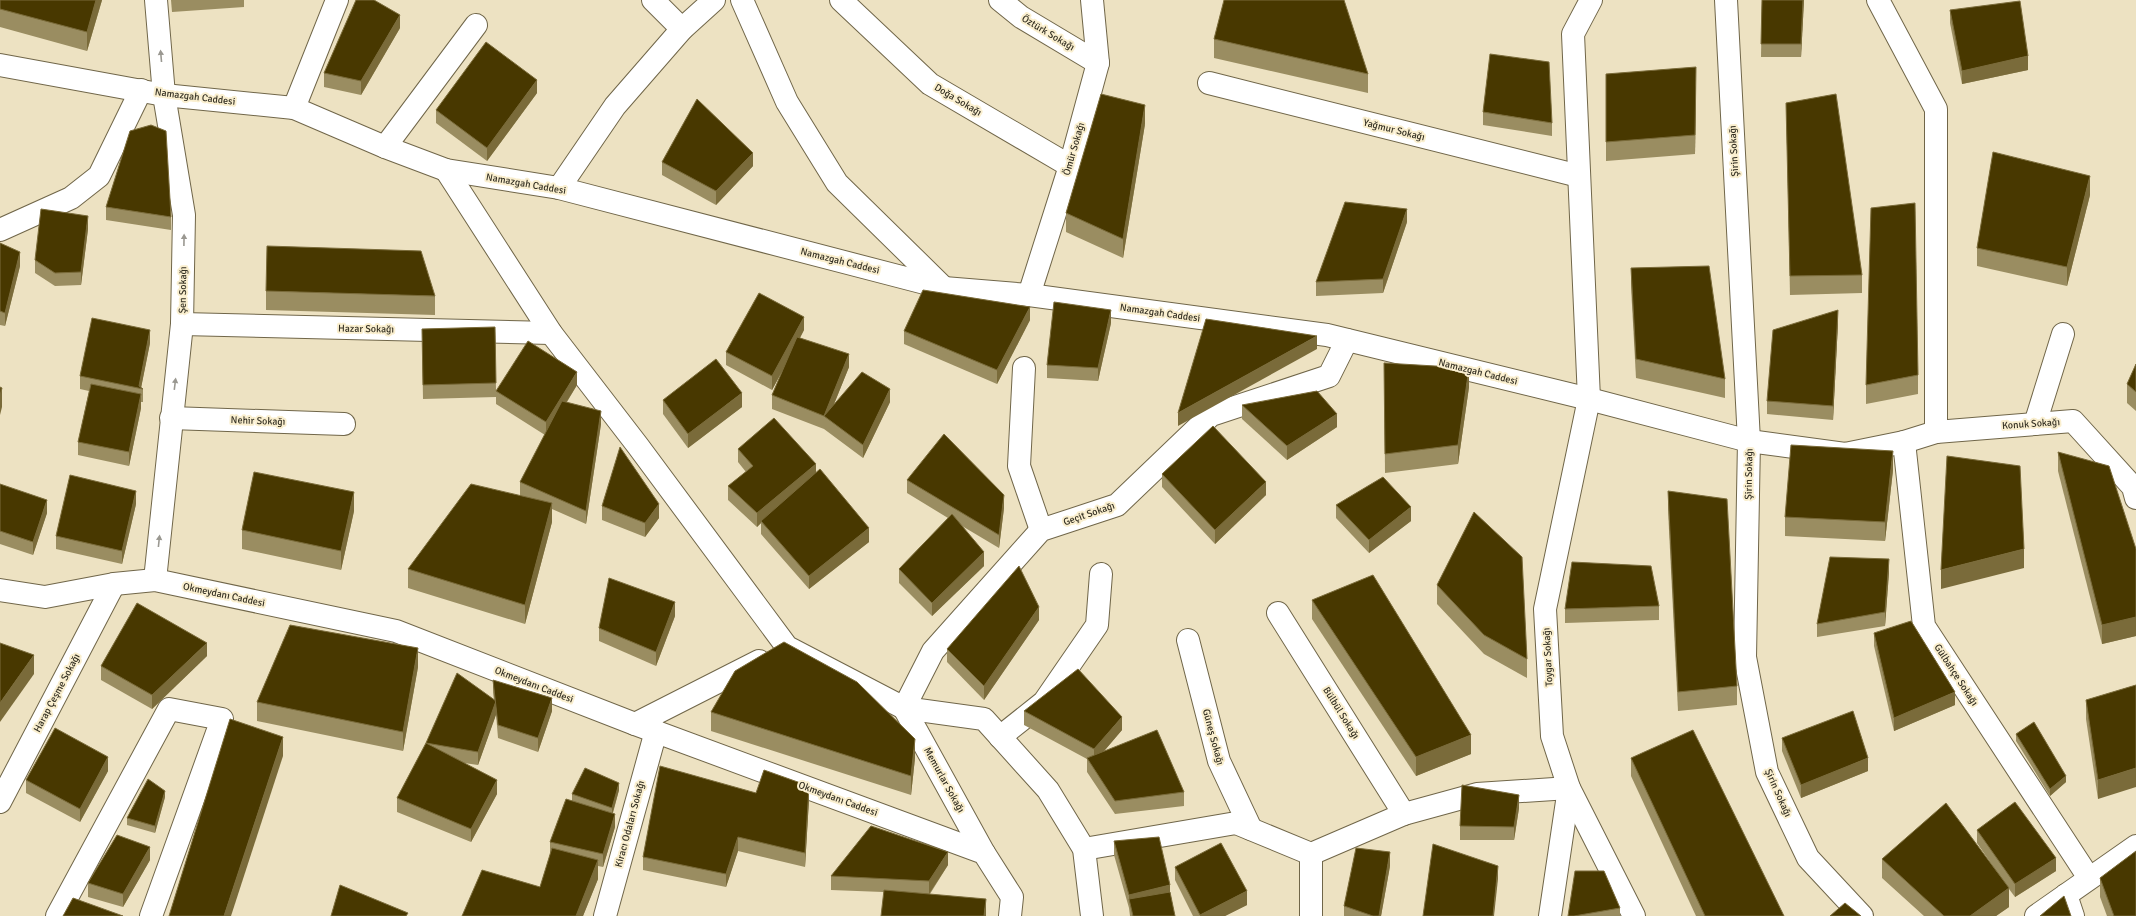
<svg xmlns="http://www.w3.org/2000/svg" width="2136" height="916" font-family="Signika,sans-serif">
<style>
.lines{fill:none;stroke-linecap:round;stroke-linejoin:round}
.minor-casing{stroke:#706649;stroke-width:24}
.tertiary-casing{stroke:#706649;stroke-width:24}
.minor{stroke:#fff;stroke-width:22}
.tertiary{stroke:#fff;stroke-width:22}
.wall{fill:#9a8d61}
.shaded-wall{fill:#7a6b3a}
.building{fill:#483800;stroke:#7a6b3a}
.oneway{fill:#9a9891}
.labels{text-anchor:middle;dominant-baseline:central;stroke-width:4;stroke-linejoin:round;paint-order:stroke}
.street-label{font-size:10px;fill:#343023;stroke:#faefcf}
</style>
<rect width="100%" height="100%" fill="#ede2c2"/>
<g class="lines">
<g class="minor-casing">
<g id="minor">
<polyline points="653,0 682,29"/>
<polyline points="742,0 787,102 837,183 943,287"/>
<polyline points="841,0 930,84 1070,166"/>
<polyline points="1000,0 1021,17 1098,63"/>
<polyline points="1726,0 1749,441 1745,657 1767,772 1808,858 1862,916"/>
<polyline points="0,65 164,95 294,108 385,147 446,170 559,188 944,288 1029,295 1327,335 1589,399 1749,441 1845,454 1904,442 1936,432 1936,109 1878,0"/>
<polyline points="1209,83 1579,176"/>
<polyline points="294,108 337,0"/>
<polyline points="385,147 476,25"/>
<polyline points="446,170 551,333 638,446 787,647 904,708 984,719 1048,790 1084,849 1092,916"/>
<polyline points="559,188 615,106 682,29 714,0"/>
<polyline points="0,230 71,198 99,176 141,90"/>
<polyline points="1029,295 1070,166 1098,63 1092,0"/>
<polyline points="182,324 551,333"/>
<polyline points="1024,368 1019,466 1041,530"/>
<polyline points="171,418 344,424"/>
<polyline points="2035,424 2063,334"/>
<polyline points="1904,442 1924,626 2089,878"/>
<polyline points="155,580 182,324 184,215 164,95 156,0"/>
<polyline points="0,590 45,597 114,584 155,580 396,631 635,724 984,853 1012,897 1010,916"/>
<polyline points="1278,613 1404,814"/>
<polyline points="1188,640 1219,761 1251,829"/>
<polyline points="635,724 759,661"/>
<polyline points="1000,737 1044,702 1097,625 1101,574"/>
<polyline points="0,802 114,584"/>
<polyline points="1084,849 1236,823 1311,854 1404,814 1477,794 1569,788 1634,916"/>
<polyline points="984,853 904,708 933,651 1041,530 1117,505 1211,415 1329,376 1347,340"/>
<polyline points="2066,895 2073,916"/>
<polyline points="57,916 169,709 222,719 151,916"/>
<polyline points="605,916 656,731"/>
<polyline points="1311,916 1311,854"/>
<polyline points="1550,916 1569,788 1552,736 1545,609 1589,399 1573,34 1591,0"/>
<polyline points="2036,916 2136,846"/>
</g>
</g>
<g class="tertiary-casing">
<polyline id="tertiary" points="1936,432 2073,421 2133,487 2136,498"/>
</g>
<use href="#minor" class="minor"/>
<use href="#tertiary" class="tertiary"/>
</g>
<g class="wall">
<polygon points="0,0 102,0 87,51 0,27"/>
<polygon points="171,0 244,0 244,7 172,12"/>
<polygon points="1762,0 1804,0 1801,57 1761,57"/>
<polygon points="1950,10 2028,70 1962,84 1950,23"/>
<polygon points="400,28 361,95 324,87 324,73"/>
<polygon points="1214,39 1368,74 1368,93 1214,58"/>
<polygon points="1696,86 1695,154 1606,161 1606,142"/>
<polygon points="537,93 487,161 436,123 436,110"/>
<polygon points="1786,103 1862,275 1862,293 1790,295"/>
<polygon points="1483,112 1552,123 1552,136 1483,125"/>
<polygon points="1145,124 1123,258 1066,232 1066,213"/>
<polygon points="662,162 753,166 716,205 662,175"/>
<polygon points="2090,195 2067,286 1977,266 1977,248"/>
<polygon points="106,207 171,217 171,230 106,220"/>
<polygon points="1407,222 1383,293 1316,296 1316,282"/>
<polygon points="88,229 81,285 55,286 35,273 35,260"/>
<polygon points="0,243 20,266 5,326 0,325"/>
<polygon points="1631,268 1725,379 1725,398 1636,378 1631,287"/>
<polygon points="266,291 435,296 435,315 266,310"/>
<polygon points="1030,320 997,384 904,344 904,331"/>
<polygon points="1111,323 1098,381 1047,378 1047,365"/>
<polygon points="1838,323 1833,420 1767,414 1767,401"/>
<polygon points="495,327 496,391 577,385 567,402 601,424 586,524 552,509 552,522 525,624 408,588 408,569 520,496 520,482 545,435 496,404 496,397 423,399 422,342"/>
<polygon points="804,330 800,338 849,367 834,404 890,402 863,458 824,429 772,409 772,395 784,368 772,390 726,365 726,352"/>
<polygon points="150,343 141,388 143,389 143,402 141,402 141,408 129,466 78,455 78,442 89,391 80,389 80,376"/>
<polygon points="1384,363 1469,387 1458,464 1385,473"/>
<polygon points="2136,364 2136,411 2127,403 2127,384"/>
<polygon points="1918,375 1918,394 1866,404 1866,385"/>
<polygon points="663,400 742,407 688,448 663,414"/>
<polygon points="1242,405 1337,427 1287,460 1242,419"/>
<polygon points="738,449 816,473 869,542 809,589 761,534 761,523 757,527 728,500 728,486 746,472 738,462"/>
<polygon points="2058,452 2136,549 2136,636 2102,644 2058,471"/>
<polygon points="1893,470 1885,541 1785,536 1785,517"/>
<polygon points="1162,474 1266,495 1215,544 1162,487"/>
<polygon points="907,480 1004,508 999,548 962,526 984,566 932,616 899,583 899,569 948,518 907,493"/>
<polygon points="0,484 47,513 33,555 0,544"/>
<polygon points="1668,491 1737,686 1737,705 1678,711 1668,510"/>
<polygon points="136,504 122,564 56,549 56,536"/>
<polygon points="1336,505 1411,521 1369,553 1336,518"/>
<polygon points="602,506 659,518 645,537 602,520"/>
<polygon points="354,511 341,570 242,549 242,530"/>
<polygon points="1889,572 1885,626 1817,637 1817,624"/>
<polygon points="1437,585 1527,659 1527,678 1484,654 1437,604"/>
<polygon points="1312,600 1471,754 1416,776 1312,619"/>
<polygon points="1659,606 1659,620 1565,623 1565,609"/>
<polygon points="675,616 656,666 599,641 599,628"/>
<polygon points="1039,620 984,700 947,662 947,649"/>
<polygon points="1874,633 1955,705 1894,731 1874,646"/>
<polygon points="207,656 152,709 101,680 101,666"/>
<polygon points="418,667 403,751 257,721 257,702"/>
<polygon points="493,680 552,711 538,752 498,738 496,714 478,765 464,763 497,794 471,842 397,812 397,798 426,743 494,700 493,693"/>
<polygon points="2136,685 2098,799 2086,719 2086,700"/>
<polygon points="1024,711 1122,730 1103,752 1184,792 1184,806 1115,814 1087,772 1087,759 1024,725"/>
<polygon points="711,712 915,758 911,795 711,731"/>
<polygon points="2016,734 2066,782 2050,796 2016,741"/>
<polygon points="1782,738 1868,771 1801,798 1782,751"/>
<polygon points="1631,758 1784,916 1696,916 1631,776"/>
<polygon points="108,771 80,822 26,793 26,780"/>
<polygon points="619,790 613,813 615,827 603,867 598,866 598,879 583,916 462,916 540,887 550,855 550,842 572,801 572,794"/>
<polygon points="756,793 809,799 805,867 738,851 726,887 643,870 643,857"/>
<polygon points="165,797 155,833 127,825 127,818"/>
<polygon points="1519,808 1514,840 1460,840 1460,826"/>
<polygon points="1977,830 2056,871 2015,897 2009,889 2009,907 1996,916 1924,916 1882,878 1882,859 1997,872 1977,843"/>
<polygon points="1114,841 1170,892 1175,916 1130,916 1129,908 1114,855"/>
<polygon points="150,860 123,907 88,897 88,883"/>
<polygon points="948,865 930,894 986,916 883,892 831,890 831,876"/>
<polygon points="1390,866 1381,916 1344,916 1344,906"/>
<polygon points="1175,867 1247,905 1225,916 1193,916 1175,880"/>
<polygon points="2100,878 2136,916 2107,916 2100,897"/>
<polygon points="1620,908 1620,916 1568,916"/>
</g>
<g class="shaded-wall">
<polygon points="96,0 102,0 87,51 87,32"/>
<polygon points="1803,0 1804,0 1801,57 1801,44"/>
<polygon points="400,15 400,28 361,95 361,81"/>
<polygon points="2028,56 2028,70 1962,84 1962,71"/>
<polygon points="1696,67 1696,86 1695,154 1695,135"/>
<polygon points="537,80 537,93 487,161 487,148"/>
<polygon points="1145,105 1145,124 1123,258 1123,239"/>
<polygon points="753,153 753,166 716,205 716,191"/>
<polygon points="2090,176 2090,195 2067,286 2067,267"/>
<polygon points="1407,209 1407,222 1383,293 1383,279"/>
<polygon points="88,216 88,229 81,285 81,272"/>
<polygon points="20,252 20,266 5,326 5,313"/>
<polygon points="1030,307 1030,320 997,384 997,370"/>
<polygon points="1111,310 1111,323 1098,381 1098,368"/>
<polygon points="1838,310 1838,323 1833,420 1833,406"/>
<polygon points="804,317 804,330 772,390 772,376"/>
<polygon points="150,330 150,343 141,388 139,386"/>
<polygon points="1317,336 1317,349 1178,426 1178,413"/>
<polygon points="849,354 849,367 828,419 824,416"/>
<polygon points="1469,368 1469,387 1458,464 1458,445"/>
<polygon points="577,372 577,385 546,435 546,422"/>
<polygon points="2,388 2,407 0,415 0,396"/>
<polygon points="890,389 890,402 863,458 863,445"/>
<polygon points="742,393 742,407 688,448 688,434"/>
<polygon points="141,394 141,408 129,466 129,452"/>
<polygon points="601,411 601,424 586,524 586,511"/>
<polygon points="1337,414 1337,427 1287,460 1287,446"/>
<polygon points="1893,451 1893,470 1885,541 1885,522"/>
<polygon points="816,464 816,477 761,521 761,523 757,527 757,513"/>
<polygon points="1266,482 1266,495 1215,544 1215,530"/>
<polygon points="136,491 136,504 122,564 122,551"/>
<polygon points="354,492 354,511 341,570 341,551"/>
<polygon points="1004,495 1004,508 999,548 999,535"/>
<polygon points="47,500 47,513 33,555 33,542"/>
<polygon points="552,503 552,522 525,624 525,605"/>
<polygon points="659,504 659,518 645,537 645,523"/>
<polygon points="1411,507 1411,521 1369,553 1369,540"/>
<polygon points="869,528 869,542 809,589 809,576"/>
<polygon points="2024,549 2024,568 1941,589 1941,570"/>
<polygon points="984,552 984,566 932,616 932,603"/>
<polygon points="1889,559 1889,572 1885,626 1885,612"/>
<polygon points="675,602 675,616 656,666 656,652"/>
<polygon points="1039,607 1039,620 984,700 984,686"/>
<polygon points="2136,617 2136,636 2102,644 2102,625"/>
<polygon points="207,643 207,656 152,709 152,695"/>
<polygon points="418,648 418,667 403,751 403,732"/>
<polygon points="34,655 34,674 0,722 0,703"/>
<polygon points="1955,692 1955,705 1894,731 1894,718"/>
<polygon points="552,698 552,711 538,752 538,738"/>
<polygon points="496,701 496,715 478,765 478,752"/>
<polygon points="1122,717 1122,730 1094,763 1094,749"/>
<polygon points="1471,735 1471,754 1416,776 1416,757"/>
<polygon points="283,737 283,756 231,916 224,916"/>
<polygon points="915,739 915,758 911,795 911,776"/>
<polygon points="108,757 108,771 80,822 80,809"/>
<polygon points="1868,758 1868,771 1801,798 1801,785"/>
<polygon points="2136,768 2136,787 2098,799 2098,780"/>
<polygon points="2066,776 2066,782 2050,796 2050,789"/>
<polygon points="497,780 497,794 471,842 471,829"/>
<polygon points="619,783 619,790 612,815 612,808"/>
<polygon points="809,786 809,799 805,867 805,853"/>
<polygon points="165,791 165,797 155,833 155,826"/>
<polygon points="1519,795 1519,808 1514,840 1514,827"/>
<polygon points="615,814 615,827 603,867 603,854"/>
<polygon points="738,837 738,851 726,887 726,874"/>
<polygon points="150,847 150,860 123,907 123,894"/>
<polygon points="948,852 948,865 929,894 929,881"/>
<polygon points="1390,852 1390,866 1381,916 1379,916"/>
<polygon points="2056,858 2056,871 2015,897 2015,884"/>
<polygon points="598,860 598,879 583,916 576,916"/>
<polygon points="1498,866 1498,879 1494,916 1493,916"/>
<polygon points="1170,885 1170,899 1129,899 1129,908 1129,895"/>
<polygon points="2009,888 2009,907 1996,916 1970,916"/>
<polygon points="1247,891 1247,905 1225,916 1200,916 1200,915"/>
<polygon points="986,899 986,916 984,916"/>
</g>
<g class="building">
<polygon points="0,0 96,0 87,32 0,9"/>
<polygon points="356,0 374,0 400,15 361,81 324,73"/>
<polygon points="1224,0 1344,0 1368,74 1214,39"/>
<polygon points="1762,0 1803,0 1801,44 1761,44"/>
<polygon points="2020,1 2028,56 1962,71 1950,10"/>
<polygon points="486,42 537,80 487,148 436,110"/>
<polygon points="1490,54 1549,62 1552,123 1483,112"/>
<polygon points="1696,67 1695,135 1606,142 1606,74"/>
<polygon points="1101,94 1145,105 1123,239 1066,213"/>
<polygon points="1836,94 1862,275 1790,276 1786,103"/>
<polygon points="697,99 753,153 716,191 662,162"/>
<polygon points="151,125 166,131 171,217 106,207 130,131"/>
<polygon points="1993,152 2090,176 2067,267 1977,248"/>
<polygon points="1345,202 1407,209 1383,279 1316,282"/>
<polygon points="1915,203 1918,375 1866,385 1871,208"/>
<polygon points="41,209 88,216 81,272 55,273 35,260"/>
<polygon points="0,243 20,252 5,313 0,311"/>
<polygon points="267,246 421,251 435,296 266,291"/>
<polygon points="1709,266 1725,379 1636,359 1631,268"/>
<polygon points="923,290 1030,307 997,370 904,331"/>
<polygon points="759,293 804,317 772,376 726,352"/>
<polygon points="1054,302 1111,310 1098,368 1047,365"/>
<polygon points="1838,310 1833,406 1767,401 1773,330"/>
<polygon points="92,318 150,330 139,386 143,389 80,376"/>
<polygon points="1206,319 1317,336 1178,413"/>
<polygon points="495,327 496,383 423,385 422,329"/>
<polygon points="797,337 849,354 824,416 772,395"/>
<polygon points="528,341 577,372 546,422 496,391"/>
<polygon points="716,359 742,393 688,434 663,400"/>
<polygon points="1384,363 1469,368 1458,445 1385,454"/>
<polygon points="2136,364 2136,392 2127,384"/>
<polygon points="862,372 890,389 863,445 824,416"/>
<polygon points="91,384 141,394 129,452 78,442"/>
<polygon points="0,387 2,388 0,396"/>
<polygon points="1317,391 1337,414 1287,446 1242,405"/>
<polygon points="562,401 601,411 586,511 520,482"/>
<polygon points="774,418 816,464 757,513 728,486 753,466 738,449"/>
<polygon points="1213,426 1266,482 1215,530 1162,474"/>
<polygon points="944,434 1004,495 999,535 907,480"/>
<polygon points="1791,445 1893,451 1885,522 1785,517"/>
<polygon points="620,447 659,504 645,523 602,506"/>
<polygon points="2058,452 2109,466 2136,549 2136,617 2102,625"/>
<polygon points="1947,456 2020,466 2024,549 1941,570"/>
<polygon points="820,469 869,528 809,576 761,521"/>
<polygon points="254,472 354,492 341,551 242,530"/>
<polygon points="70,475 136,491 122,551 56,536"/>
<polygon points="1383,477 1411,507 1369,540 1336,505"/>
<polygon points="0,484 47,500 33,542 0,531"/>
<polygon points="471,484 552,503 525,605 408,569"/>
<polygon points="1668,491 1727,499 1737,686 1678,692"/>
<polygon points="1474,512 1522,557 1527,659 1484,635 1437,585"/>
<polygon points="952,514 984,552 932,603 899,569"/>
<polygon points="1830,557 1889,559 1885,612 1817,624"/>
<polygon points="1572,562 1651,566 1659,606 1565,609"/>
<polygon points="1019,566 1039,607 984,686 947,649"/>
<polygon points="1373,575 1471,735 1416,757 1312,600"/>
<polygon points="609,578 675,602 656,652 599,628"/>
<polygon points="137,603 207,643 152,695 101,666"/>
<polygon points="1911,621 1955,692 1894,718 1874,633"/>
<polygon points="290,625 418,648 403,732 257,702"/>
<polygon points="784,642 857,682 915,739 911,776 711,712 735,671"/>
<polygon points="0,643 34,655 0,703"/>
<polygon points="1078,669 1122,717 1094,749 1024,711"/>
<polygon points="457,673 496,701 478,752 426,743"/>
<polygon points="493,680 552,698 538,738 498,725"/>
<polygon points="2136,685 2136,768 2098,780 2086,700"/>
<polygon points="1853,711 1868,758 1801,785 1782,738"/>
<polygon points="230,719 283,737 224,916 169,916"/>
<polygon points="2034,722 2066,776 2050,789 2016,734"/>
<polygon points="55,728 108,757 80,809 26,780"/>
<polygon points="1157,730 1184,792 1115,801 1087,758"/>
<polygon points="1693,730 1784,916 1705,916 1631,758"/>
<polygon points="426,743 497,780 471,829 397,798"/>
<polygon points="660,766 756,793 764,770 809,786 805,853 738,837 726,874 643,857"/>
<polygon points="585,768 619,783 612,808 572,794"/>
<polygon points="148,779 165,791 155,826 127,818"/>
<polygon points="1462,785 1519,795 1514,827 1460,826"/>
<polygon points="566,799 615,814 603,854 550,842"/>
<polygon points="2015,802 2056,858 2015,884 1977,830"/>
<polygon points="1946,803 2009,888 1970,916 1944,916 1882,859"/>
<polygon points="871,826 948,852 929,881 831,876"/>
<polygon points="117,835 150,847 123,894 88,883"/>
<polygon points="1159,837 1170,885 1129,895 1114,841"/>
<polygon points="1221,843 1247,891 1200,915 1175,867"/>
<polygon points="1433,844 1498,866 1493,916 1423,916"/>
<polygon points="552,848 598,860 576,916 462,916 482,870 540,887"/>
<polygon points="1356,848 1390,852 1379,916 1373,916 1344,906"/>
<polygon points="2136,851 2136,916 2114,916 2100,878"/>
<polygon points="1575,871 1604,871 1620,908 1574,916 1568,916"/>
<polygon points="340,885 408,913 406,916 331,916"/>
<polygon points="884,890 986,899 984,916 881,916"/>
<polygon points="1170,892 1175,916 1133,916 1129,899"/>
<polygon points="2064,896 2071,916 2040,916"/>
<polygon points="73,898 123,916 63,916"/>
<polygon points="1845,903 1861,916 1830,916"/>
</g>
<defs><path id="oneway-solid" d="M-6-.8H1V-3.2L6.5 0L1 3.2V.8H-6Z"/></defs>
<g class="oneway">
<use href="#oneway-solid" transform="translate(161 56) rotate(-95)"/>
<use href="#oneway-solid" transform="translate(184 240) rotate(-89)"/>
<use href="#oneway-solid" transform="translate(175 384) rotate(-83)"/>
<use href="#oneway-solid" transform="translate(159 541) rotate(-84)"/>
</g>
<g class="labels">
<g class="street-label">
<text transform="translate(1048 33) rotate(31)">Öztürk Sokağı</text>
<text transform="translate(195 97) rotate(7)">Namazgah Caddesi</text>
<text transform="translate(958 100) rotate(31)">Doğa Sokağı</text>
<text transform="translate(1394 130) rotate(14)">Yağmur Sokağı</text>
<text transform="translate(1074 149) rotate(-74)">Ömür Sokağı</text>
<text transform="translate(1734 151) rotate(-93)">Şirin Sokağı</text>
<text transform="translate(526 184) rotate(10)">Namazgah Caddesi</text>
<text transform="translate(840 261) rotate(14)">Namazgah Caddesi</text>
<text transform="translate(183 290) rotate(-89)">Şen Sokağı</text>
<text transform="translate(1160 313) rotate(8)">Namazgah Caddesi</text>
<text transform="translate(366 329) rotate(1)">Hazar Sokağı</text>
<text transform="translate(1478 372) rotate(14)">Namazgah Caddesi</text>
<text transform="translate(258 421) rotate(2)">Nehir Sokağı</text>
<text transform="translate(2031 424) rotate(-4)">Konuk Sokağı</text>
<text transform="translate(1749 474) rotate(-89)">Şirin Sokağı</text>
<text transform="translate(1089 514) rotate(-19)">Geçit Sokağı</text>
<text transform="translate(224 595) rotate(12)">Okmeydanı Caddesi</text>
<text transform="translate(1548 657) rotate(-93)">Toygar Sokağı</text>
<text transform="translate(1956 675) rotate(57)">Gülbahçe Sokağı</text>
<text transform="translate(534 685) rotate(21)">Okmeydanı Caddesi</text>
<text transform="translate(57 693) rotate(-62)">Harap Çeşme Sokağı</text>
<text transform="translate(1341 713) rotate(58)">Bülbül Sokağı</text>
<text transform="translate(1213 737) rotate(75)">Güneş Sokağı</text>
<text transform="translate(944 780) rotate(61)">Memurlar Sokağı</text>
<text transform="translate(1778 793) rotate(66)">Şirin Sokağı</text>
<text transform="translate(838 799) rotate(20)">Okmeydanı Caddesi</text>
<text transform="translate(630 824) rotate(-75)">Kiracı Odaları Sokağı</text>
</g>
</g>
</svg>
